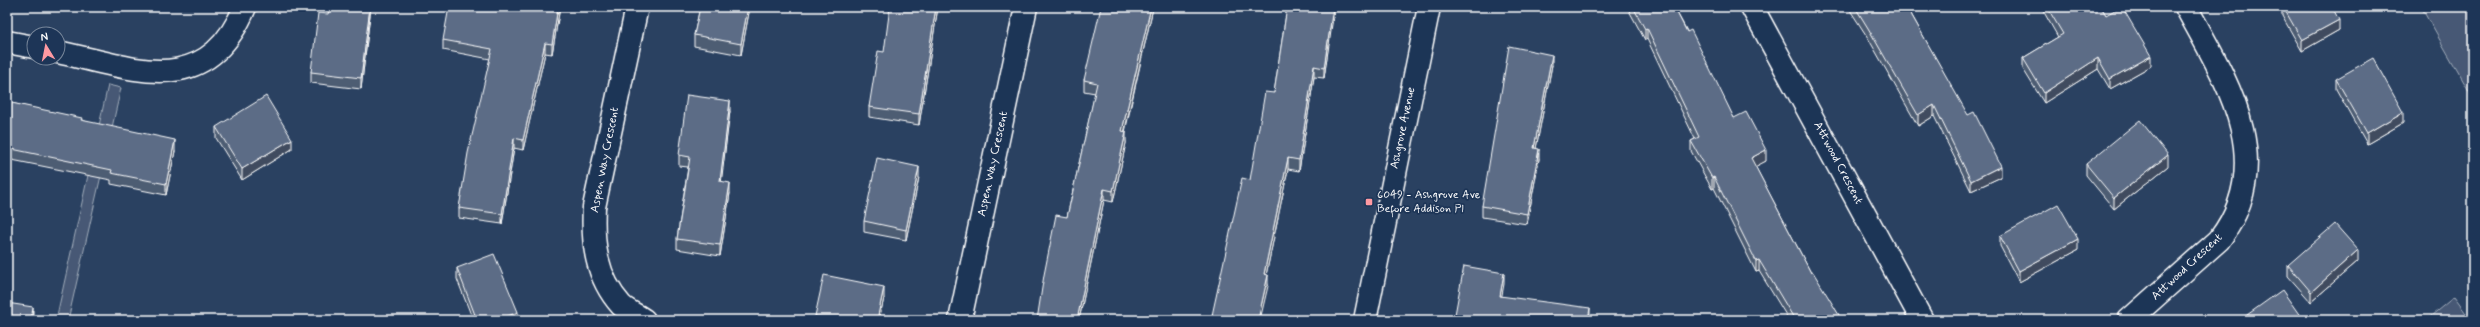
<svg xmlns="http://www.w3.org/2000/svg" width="2480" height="327" font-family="Mynerve,sans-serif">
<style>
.green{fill:#465975;stroke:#a2acba}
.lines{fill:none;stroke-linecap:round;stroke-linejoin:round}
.street-casing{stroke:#fff;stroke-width:25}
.street{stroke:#1d3557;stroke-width:22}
.wall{fill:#4e5d73;stroke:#fff}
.shaded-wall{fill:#404c5e;stroke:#fff}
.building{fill:#5b6c86;stroke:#fff}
.poi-dot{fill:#ff9aa2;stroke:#1d3557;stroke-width:1.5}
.labels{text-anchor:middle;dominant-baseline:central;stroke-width:3.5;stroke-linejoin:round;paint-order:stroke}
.street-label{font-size:12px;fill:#fff;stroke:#1d3557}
.poi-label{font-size:12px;fill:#fff;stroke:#1d3557;text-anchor:start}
</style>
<rect width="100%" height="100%" fill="#2a4161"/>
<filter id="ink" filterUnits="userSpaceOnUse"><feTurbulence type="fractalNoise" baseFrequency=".025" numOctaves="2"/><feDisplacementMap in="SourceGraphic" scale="8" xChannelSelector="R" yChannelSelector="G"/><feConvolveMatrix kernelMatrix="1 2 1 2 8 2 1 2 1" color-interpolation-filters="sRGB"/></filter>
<g filter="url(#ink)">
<g class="green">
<polygon points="2421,7 2473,7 2473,98"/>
<polygon points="108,85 121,88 68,320 56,320"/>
<polygon points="2454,297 2471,320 2426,320"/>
</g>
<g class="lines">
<g class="street-casing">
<g id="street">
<path d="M 637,7 L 594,207 C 592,243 596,277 621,305 C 627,311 637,315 644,320"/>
<polyline points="1752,7 1922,320"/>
<polyline points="7,42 34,47"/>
<path d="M 58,52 C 136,69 206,100 245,7"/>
<polyline points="960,320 1026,7"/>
<polyline points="1365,320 1429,7"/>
<path d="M 2129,320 L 2219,240 C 2279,162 2226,80 2186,7"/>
</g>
</g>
<use href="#street" class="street"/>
</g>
<g class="wall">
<polygon points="371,7 361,89 311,83 311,72 328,14"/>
<polygon points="560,7 552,54 545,53 523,150 514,148 502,224 459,218 459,208 490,59 443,50 443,40 511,10"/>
<polygon points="700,7 750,7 741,55 694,46 694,35"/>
<polygon points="938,7 919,125 869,117 869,107 884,52"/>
<polygon points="1116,7 1160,7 1160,9 1153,8 1125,132 1126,143 1113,202 1104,200 1079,320 1037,320 1067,217 1095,93 1084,91 1084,80"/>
<polygon points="1287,7 1334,7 1324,78 1314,77 1299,171 1288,169 1266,275 1268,286 1250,180 1274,93"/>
<polygon points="1627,7 1674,7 1734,118 1766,161 1755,166 1811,273 1842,320 1789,320 1759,271 1756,272 1714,188 1712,189 1691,151 1691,141 1695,139 1647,39 1645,40"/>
<polygon points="1848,7 1919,7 1910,12 2001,177 1971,191 1934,116 1918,126 1868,38"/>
<polygon points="2041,7 2101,7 2106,15 2151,66 2110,89 2098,69 2044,103 2023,69 2023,58 2058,37"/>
<polygon points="2282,7 2332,7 2339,30 2302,51 2282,16"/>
<polygon points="1552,65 1536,148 1539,159 1527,224 1482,217 1482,206"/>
<polygon points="2336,79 2403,123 2367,144 2336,89"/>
<polygon points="7,102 82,120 175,151 166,195 111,184 111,180 7,159"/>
<polygon points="730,111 721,181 730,193 720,256 677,249 677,239 688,167 679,166 679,155"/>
<polygon points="216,127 292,149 242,180 216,138"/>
<polygon points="2086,164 2168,166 2114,209 2086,175"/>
<polygon points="919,177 906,240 864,232 864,221"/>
<polygon points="2000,236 2078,250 2019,282 2000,246"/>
<polygon points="2358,261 2311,302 2288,276 2288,265"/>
<polygon points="457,268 518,320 473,320 457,279"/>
<polygon points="884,298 879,320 815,320 815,316"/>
</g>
<g class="shaded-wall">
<polygon points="370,7 371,7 361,89 361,78"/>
<polygon points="558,7 560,7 552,54 552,44"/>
<polygon points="748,7 750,7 741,55 741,44"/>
<polygon points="936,7 938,7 919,125 919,114"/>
<polygon points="1151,7 1153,7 1153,8 1122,142 1122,131"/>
<polygon points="1333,7 1334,7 1334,11 1324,78 1324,68"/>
<polygon points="1906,7 1919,7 1906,15"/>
<polygon points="2339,20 2339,30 2302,51 2302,40"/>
<polygon points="1647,28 1647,39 1645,40 1645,29"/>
<polygon points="545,43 545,53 523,150 523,140"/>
<polygon points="1552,55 1552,65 1534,159 1534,148"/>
<polygon points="2151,56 2151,66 2110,89 2110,79"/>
<polygon points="2098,58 2098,69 2044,103 2044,93"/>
<polygon points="1314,66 1314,77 1299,171 1299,160"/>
<polygon points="730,101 730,111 720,192 720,181"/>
<polygon points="1934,105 1934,116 1918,126 1918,115"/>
<polygon points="2403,112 2403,123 2367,144 2367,133"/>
<polygon points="1126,132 1126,143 1113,202 1113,191"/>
<polygon points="514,138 514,148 502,224 502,214"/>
<polygon points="292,139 292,149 242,180 242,169"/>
<polygon points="175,140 175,151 166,195 166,184"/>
<polygon points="1539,149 1539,159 1527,224 1527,214"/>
<polygon points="1766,150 1766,161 1751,169 1751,158"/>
<polygon points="2168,155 2168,166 2114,209 2114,198"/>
<polygon points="1288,158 1288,169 1264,285 1264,274"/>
<polygon points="2001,166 2001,177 1971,191 1971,181"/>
<polygon points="919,167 919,177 906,240 906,230"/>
<polygon points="1714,177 1714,188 1712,189 1712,178"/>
<polygon points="730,183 730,193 720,256 720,245"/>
<polygon points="1104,189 1104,200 1079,320 1077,320"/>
<polygon points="2078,239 2078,250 2019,282 2019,271"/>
<polygon points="2358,250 2358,261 2311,302 2311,292"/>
<polygon points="1759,260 1759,271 1756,272 1756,261"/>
<polygon points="1504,273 1504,284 1500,306 1500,296"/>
<polygon points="1268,275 1268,286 1260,320 1258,320"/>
<polygon points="884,287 884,298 879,320 877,320"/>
<polygon points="33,307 33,320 31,320"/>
<polygon points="1590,308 1590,320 1588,320"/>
<polygon points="518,312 518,320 498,320"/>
</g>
<g class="building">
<polygon points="330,7 370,7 361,78 311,72 318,13 328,14"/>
<polygon points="449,7 498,7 511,10 511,7 558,7 552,44 545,43 523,140 514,138 502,214 459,208 468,153 492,49 443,40"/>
<polygon points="700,7 748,7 741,44 694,35"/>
<polygon points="890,7 936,7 919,114 869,107 878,51 884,52"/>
<polygon points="1101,7 1112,7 1116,8 1116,7 1151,7 1122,131 1126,132 1113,191 1104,189 1077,320 1037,320 1044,275 1056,215 1067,217 1097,83 1084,80"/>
<polygon points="1287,7 1333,7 1324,68 1314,66 1299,160 1288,158 1264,274 1268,275 1258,320 1211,320 1242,178 1250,180 1265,92 1274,93"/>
<polygon points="1633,7 1674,7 1687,32 1691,30 1734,118 1746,112 1766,150 1751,158 1811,273 1813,272 1842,320 1795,320 1759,260 1756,261 1714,177 1712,178 1691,141 1699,137 1647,28 1645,29"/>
<polygon points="1855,7 1907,7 1968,115 1974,112 2001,166 1971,181 1934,105 1918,115 1868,28"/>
<polygon points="2047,7 2101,7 2106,15 2120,7 2122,7 2151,56 2110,79 2098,58 2044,93 2023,58 2063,34"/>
<polygon points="2283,7 2332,7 2339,20 2302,40"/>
<polygon points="1509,46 1552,55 1534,148 1539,149 1527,214 1482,206"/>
<polygon points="2373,58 2403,112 2367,133 2336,79"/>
<polygon points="687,95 730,101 720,181 730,183 720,245 677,239 690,157 679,155"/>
<polygon points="266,96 292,139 242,169 216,127"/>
<polygon points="7,102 82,118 81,120 175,140 166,184 111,173 112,170 7,148"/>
<polygon points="2140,120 2168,155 2114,198 2086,164"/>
<polygon points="877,158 919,167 906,230 864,221"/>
<polygon points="2058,204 2078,239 2019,271 2000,236"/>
<polygon points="2335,224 2358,250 2311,292 2288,265"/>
<polygon points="494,254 518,312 498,320 477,320 457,268"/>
<polygon points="1464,266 1504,273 1500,296 1590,308 1588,320 1454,320"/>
<polygon points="824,275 884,287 877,320 834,320 815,316"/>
<polygon points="2282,290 2303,320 2240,320"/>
<polygon points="7,303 33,307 31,320 7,320"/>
</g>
</g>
<rect class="poi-dot" x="1365" y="198" width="8" height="8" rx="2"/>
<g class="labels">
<g class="street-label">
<text transform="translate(1403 128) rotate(-78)">Ashgrove Avenue</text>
<text transform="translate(605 160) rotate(-79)">Aspen Way Crescent</text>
<text transform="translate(1838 163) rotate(62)">Attwood Crescent</text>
<text transform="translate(993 164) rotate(-78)">Aspen Way Crescent</text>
<text transform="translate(2187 267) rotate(-43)">Attwood Crescent</text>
</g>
<g class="poi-label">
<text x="1377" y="195">6049 - Ashgrove Ave<tspan x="1377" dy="14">Before Addison Pl</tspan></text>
</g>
</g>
<rect width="2480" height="327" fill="none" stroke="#1d3557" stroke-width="24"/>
<rect x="12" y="12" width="2456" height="303" fill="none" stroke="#fff" stroke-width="1.5" filter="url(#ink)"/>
<g transform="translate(46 46) rotate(350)"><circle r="19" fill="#1d3557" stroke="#77869a"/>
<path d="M0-3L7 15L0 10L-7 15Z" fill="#ff9aa2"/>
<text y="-6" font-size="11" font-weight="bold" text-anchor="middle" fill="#ffffff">N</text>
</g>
</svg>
